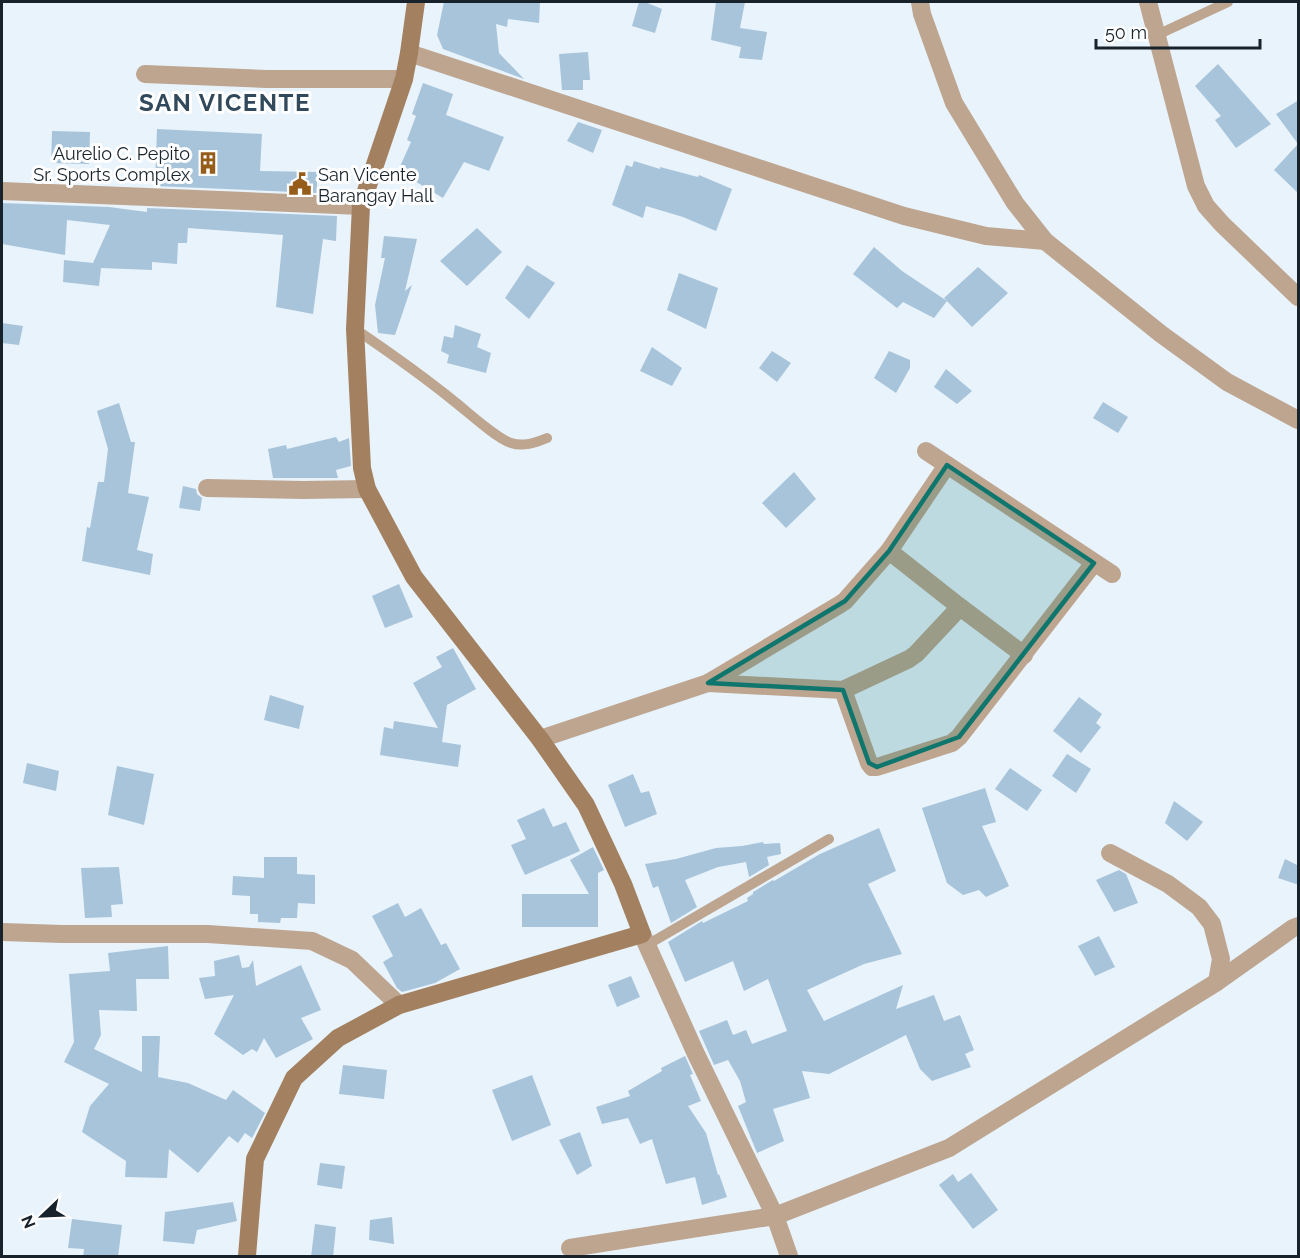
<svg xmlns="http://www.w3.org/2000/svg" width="1300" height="1258" font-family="Raleway,sans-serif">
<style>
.building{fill:#a8c4da}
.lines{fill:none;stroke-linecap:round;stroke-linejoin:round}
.lane{stroke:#bda58f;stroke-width:10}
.street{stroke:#bda58f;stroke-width:18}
.secondary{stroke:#a3805f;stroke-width:18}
.marked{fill:#0f766e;fill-opacity:0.2;stroke:#0f766e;stroke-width:4.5;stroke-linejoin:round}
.labels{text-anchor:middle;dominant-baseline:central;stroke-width:6;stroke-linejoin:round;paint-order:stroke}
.poi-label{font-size:18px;fill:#17222a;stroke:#fefefe;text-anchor:end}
.district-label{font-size:24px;font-weight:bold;letter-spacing:1.5px;fill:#31495b;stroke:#fefefe}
</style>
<rect width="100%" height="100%" fill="#e8f3fc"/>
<g class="building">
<polygon points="444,2 540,2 539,23 508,19 507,27 496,24 499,53 524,79 443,49 437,35"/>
<polygon points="639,2 645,2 662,9 655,33 632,26"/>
<polygon points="716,2 745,2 740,28 767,32 762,60 739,58 741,47 711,40"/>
<polygon points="588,52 590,80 583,80 583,90 562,90 559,54"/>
<polygon points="1218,64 1271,124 1236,148 1215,120 1221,116 1195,86"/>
<polygon points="423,83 453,94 446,115 504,137 489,171 464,162 443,198 398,171 411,142 407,140 416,116 412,114"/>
<polygon points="1299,100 1299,194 1274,170 1298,144 1276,114"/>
<polygon points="578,122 602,130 593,153 567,141"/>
<polygon points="157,129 262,134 260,171 317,172 317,193 155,186"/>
<polygon points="52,131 90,132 89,164 51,163"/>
<polygon points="634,161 660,169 660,167 698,177 699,175 732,189 716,231 683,217 646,206 643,218 612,205 626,165 632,167"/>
<polygon points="2,203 109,207 147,212 147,208 337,216 336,241 323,239 313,314 276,307 283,235 188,228 187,243 178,243 177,264 152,262 152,270 101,268 99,286 63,282 64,260 93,263 110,225 67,220 65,255 2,244"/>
<polygon points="477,228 502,252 467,286 440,261"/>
<polygon points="384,236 417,239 405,291 412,285 395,335 378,333 375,305 385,258 381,258"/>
<polygon points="874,247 902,271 947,301 934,318 903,302 897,308 853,274"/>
<polygon points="527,265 555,283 529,319 505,298"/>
<polygon points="978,267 1008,293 972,327 944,298"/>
<polygon points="679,273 718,288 706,329 667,310"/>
<polygon points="2,323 23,326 19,345 2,343"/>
<polygon points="455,325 481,334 477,347 491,353 486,373 447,363 449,355 441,351 444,336 453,338"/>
<polygon points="652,347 682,368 672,386 640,371"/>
<polygon points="772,351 791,363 777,382 759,368"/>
<polygon points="889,351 910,360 910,368 896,393 874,378"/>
<polygon points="946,369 972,391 957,404 934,387"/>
<polygon points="1103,402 1128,417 1118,433 1093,418"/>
<polygon points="119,403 131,442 135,442 128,493 149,497 137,550 153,554 150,575 82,561 87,527 90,528 98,482 104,482 108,449 97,411"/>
<polygon points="336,437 339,442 349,438 351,466 336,470 338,478 273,478 268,449 286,445 287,449"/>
<polygon points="794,472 816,499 786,528 762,503"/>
<polygon points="183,486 196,489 197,494 202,498 200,511 179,508"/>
<polygon points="399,584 413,617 385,628 372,596"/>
<polygon points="453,648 476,689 447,705 442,742 461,745 458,767 380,755 384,727 393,729 394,721 438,728 413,683 442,667 436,657"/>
<polygon points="270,695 304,706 299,729 264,720"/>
<polygon points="1079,697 1102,714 1096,723 1101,727 1081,753 1053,731"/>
<polygon points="1067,754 1091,769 1076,793 1052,776"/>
<polygon points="27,763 59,771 56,791 23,783"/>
<polygon points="117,766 154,774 144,825 108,815"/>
<polygon points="1010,768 1042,790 1027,811 995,789"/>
<polygon points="633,774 641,793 649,791 657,814 625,827 608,785"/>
<polygon points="985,788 996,822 982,826 1009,886 986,897 979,890 963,895 947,883 922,808"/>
<polygon points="1174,801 1203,822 1187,841 1165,823"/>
<polygon points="544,808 553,827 566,822 580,851 525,875 511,845 526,839 517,820"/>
<polygon points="879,828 896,871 868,884 902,954 864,964 807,990 824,1021 903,985 896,1009 934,995 944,1021 960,1015 974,1050 965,1054 971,1067 932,1081 920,1069 906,1035 829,1074 802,1071 810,1098 773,1109 784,1141 757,1153 738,1106 746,1102 740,1081 728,1060 714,1065 699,1031 727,1020 733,1035 746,1030 752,1044 787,1031 768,979 744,991 733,961 685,982 668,942 702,921 703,923 748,901 747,898 753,894 753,892 773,880 774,881 820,854"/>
<polygon points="763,842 764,844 780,843 781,854 767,857 769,865 749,877 746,862 718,867 685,880 697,907 671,923 658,886 653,888 645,864 676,859 716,848 742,846"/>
<polygon points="593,847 604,870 598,873 598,927 522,927 522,894 589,894 570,860"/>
<polygon points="264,857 297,857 297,874 315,875 315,904 298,903 297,918 281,918 280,923 258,922 258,914 250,914 250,896 232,895 233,876 264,878"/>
<polygon points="1285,859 1299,866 1299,885 1278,878"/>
<polygon points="119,867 123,904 111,905 112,917 85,918 81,868"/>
<polygon points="1119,870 1126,874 1138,903 1114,912 1096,880"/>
<polygon points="398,903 405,917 421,908 441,945 446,943 460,969 435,983 402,992 397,988 383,962 393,956 372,916"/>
<polygon points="1099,936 1115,967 1095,976 1078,946"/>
<polygon points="168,946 169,979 136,979 137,1011 99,1010 101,1035 94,1049 142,1072 142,1036 160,1036 158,1077 188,1083 226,1100 233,1090 265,1113 252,1138 245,1133 238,1143 229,1136 198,1173 169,1149 167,1178 125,1177 126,1161 82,1132 90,1106 109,1084 64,1062 74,1042 69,974 110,971 108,953"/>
<polygon points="239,955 242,968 249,967 253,960 256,986 301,965 321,1010 301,1018 313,1039 276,1058 264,1038 257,1052 252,1049 243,1055 214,1034 234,995 205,999 199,978 215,976 214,961"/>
<polygon points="631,976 640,997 617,1007 608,985"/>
<polygon points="685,1056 693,1074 690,1075 701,1101 688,1106 706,1133 718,1175 719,1174 727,1197 702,1205 695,1177 666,1184 652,1139 640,1144 628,1118 602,1124 596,1107 630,1096 628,1091 662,1071 661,1068"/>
<polygon points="343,1065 387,1070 384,1099 339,1094"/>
<polygon points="532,1075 551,1125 512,1141 492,1090"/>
<polygon points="580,1132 592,1166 577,1175 559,1140"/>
<polygon points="320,1163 345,1166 342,1189 317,1185"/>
<polygon points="971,1173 998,1210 973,1229 939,1185 953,1174 958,1182"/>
<polygon points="233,1202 237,1221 197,1230 194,1244 163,1241 165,1212"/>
<polygon points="392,1217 394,1244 369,1240 370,1220"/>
<polygon points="72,1219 122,1225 118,1257 83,1257 84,1249 68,1248"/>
<polygon points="315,1224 336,1227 333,1257 311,1257"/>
</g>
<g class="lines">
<g class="lane">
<polyline points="1157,35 1228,2"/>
<path d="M 355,329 C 389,352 423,376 455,402 C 469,413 496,438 511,443 C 523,447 535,443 547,438"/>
<polyline points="647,945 829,839"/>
</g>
<g class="street">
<polyline points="920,2 922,14 954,103 1015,203 1045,241 1161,334 1227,382 1298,420"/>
<polyline points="1148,2 1196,186 1206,206 1222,224 1298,297"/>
<polyline points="409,53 904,216 986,236 1045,241"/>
<polyline points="145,74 266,79 404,79"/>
<polyline points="2,191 361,206"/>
<polyline points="926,451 1112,574"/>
<polyline points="207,488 303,490 367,489"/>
<polyline points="889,551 960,607 1024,655"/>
<polyline points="708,683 843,690 909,659 916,654 960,607"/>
<polyline points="843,690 869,763 872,767 877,767 952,743 959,737 1094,563"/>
<polyline points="540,739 708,683 839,605 845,601 889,551 947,465"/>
<polyline points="1110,853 1168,884 1199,907 1212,924 1221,959 1217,982"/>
<polyline points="2,932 62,934 208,934 312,941 352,960 399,1005"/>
<polyline points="642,934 696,1054 775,1216 789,1256"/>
<polyline points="570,1248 775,1216 949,1148 1217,982 1293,928 1298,926"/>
</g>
<polyline class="secondary" points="247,1256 255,1159 294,1078 338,1038 399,1005 642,934 623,884 586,805 540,739 414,577 367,489 362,468 355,329 361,206 404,79 409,53 416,2"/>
</g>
<path class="marked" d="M 947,465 L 1094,563 L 959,737 L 877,767 L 869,763 L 843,690 L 708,683 L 845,601 L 889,551 Z"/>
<defs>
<g id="building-bare" transform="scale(1.8)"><path d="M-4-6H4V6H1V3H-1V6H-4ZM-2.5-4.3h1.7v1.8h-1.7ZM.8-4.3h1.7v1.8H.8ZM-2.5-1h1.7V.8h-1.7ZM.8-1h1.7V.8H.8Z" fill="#965c1a" stroke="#fefefe" stroke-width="2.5" paint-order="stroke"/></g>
<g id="civic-bare" transform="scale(1.8)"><path d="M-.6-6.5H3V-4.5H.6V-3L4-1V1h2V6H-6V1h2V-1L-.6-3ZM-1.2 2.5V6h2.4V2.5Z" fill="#965c1a" stroke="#fefefe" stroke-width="2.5" paint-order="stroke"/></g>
</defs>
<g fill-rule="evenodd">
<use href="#building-bare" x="208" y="163"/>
<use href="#civic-bare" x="300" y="184"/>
</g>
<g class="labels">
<g class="poi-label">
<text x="190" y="153">Aurelio C. Pepito<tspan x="190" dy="21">Sr. Sports Complex</tspan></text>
<text x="318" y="174" text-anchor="start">San Vicente<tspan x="318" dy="21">Barangay Hall</tspan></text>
</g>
<g class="district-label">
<text x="225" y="102">SAN VICENTE</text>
</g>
</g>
<rect width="1300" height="1258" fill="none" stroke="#17222a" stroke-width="6"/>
<g transform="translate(42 1216) rotate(247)" stroke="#fefefe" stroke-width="4.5" paint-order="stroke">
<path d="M0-4.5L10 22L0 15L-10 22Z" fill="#17222a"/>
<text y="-9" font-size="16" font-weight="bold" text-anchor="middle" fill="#17222a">N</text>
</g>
<path d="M1096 39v9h164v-9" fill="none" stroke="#17222a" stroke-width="3"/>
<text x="1105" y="39" font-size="18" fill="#17222a" stroke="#fefefe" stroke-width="4.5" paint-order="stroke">50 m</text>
</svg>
